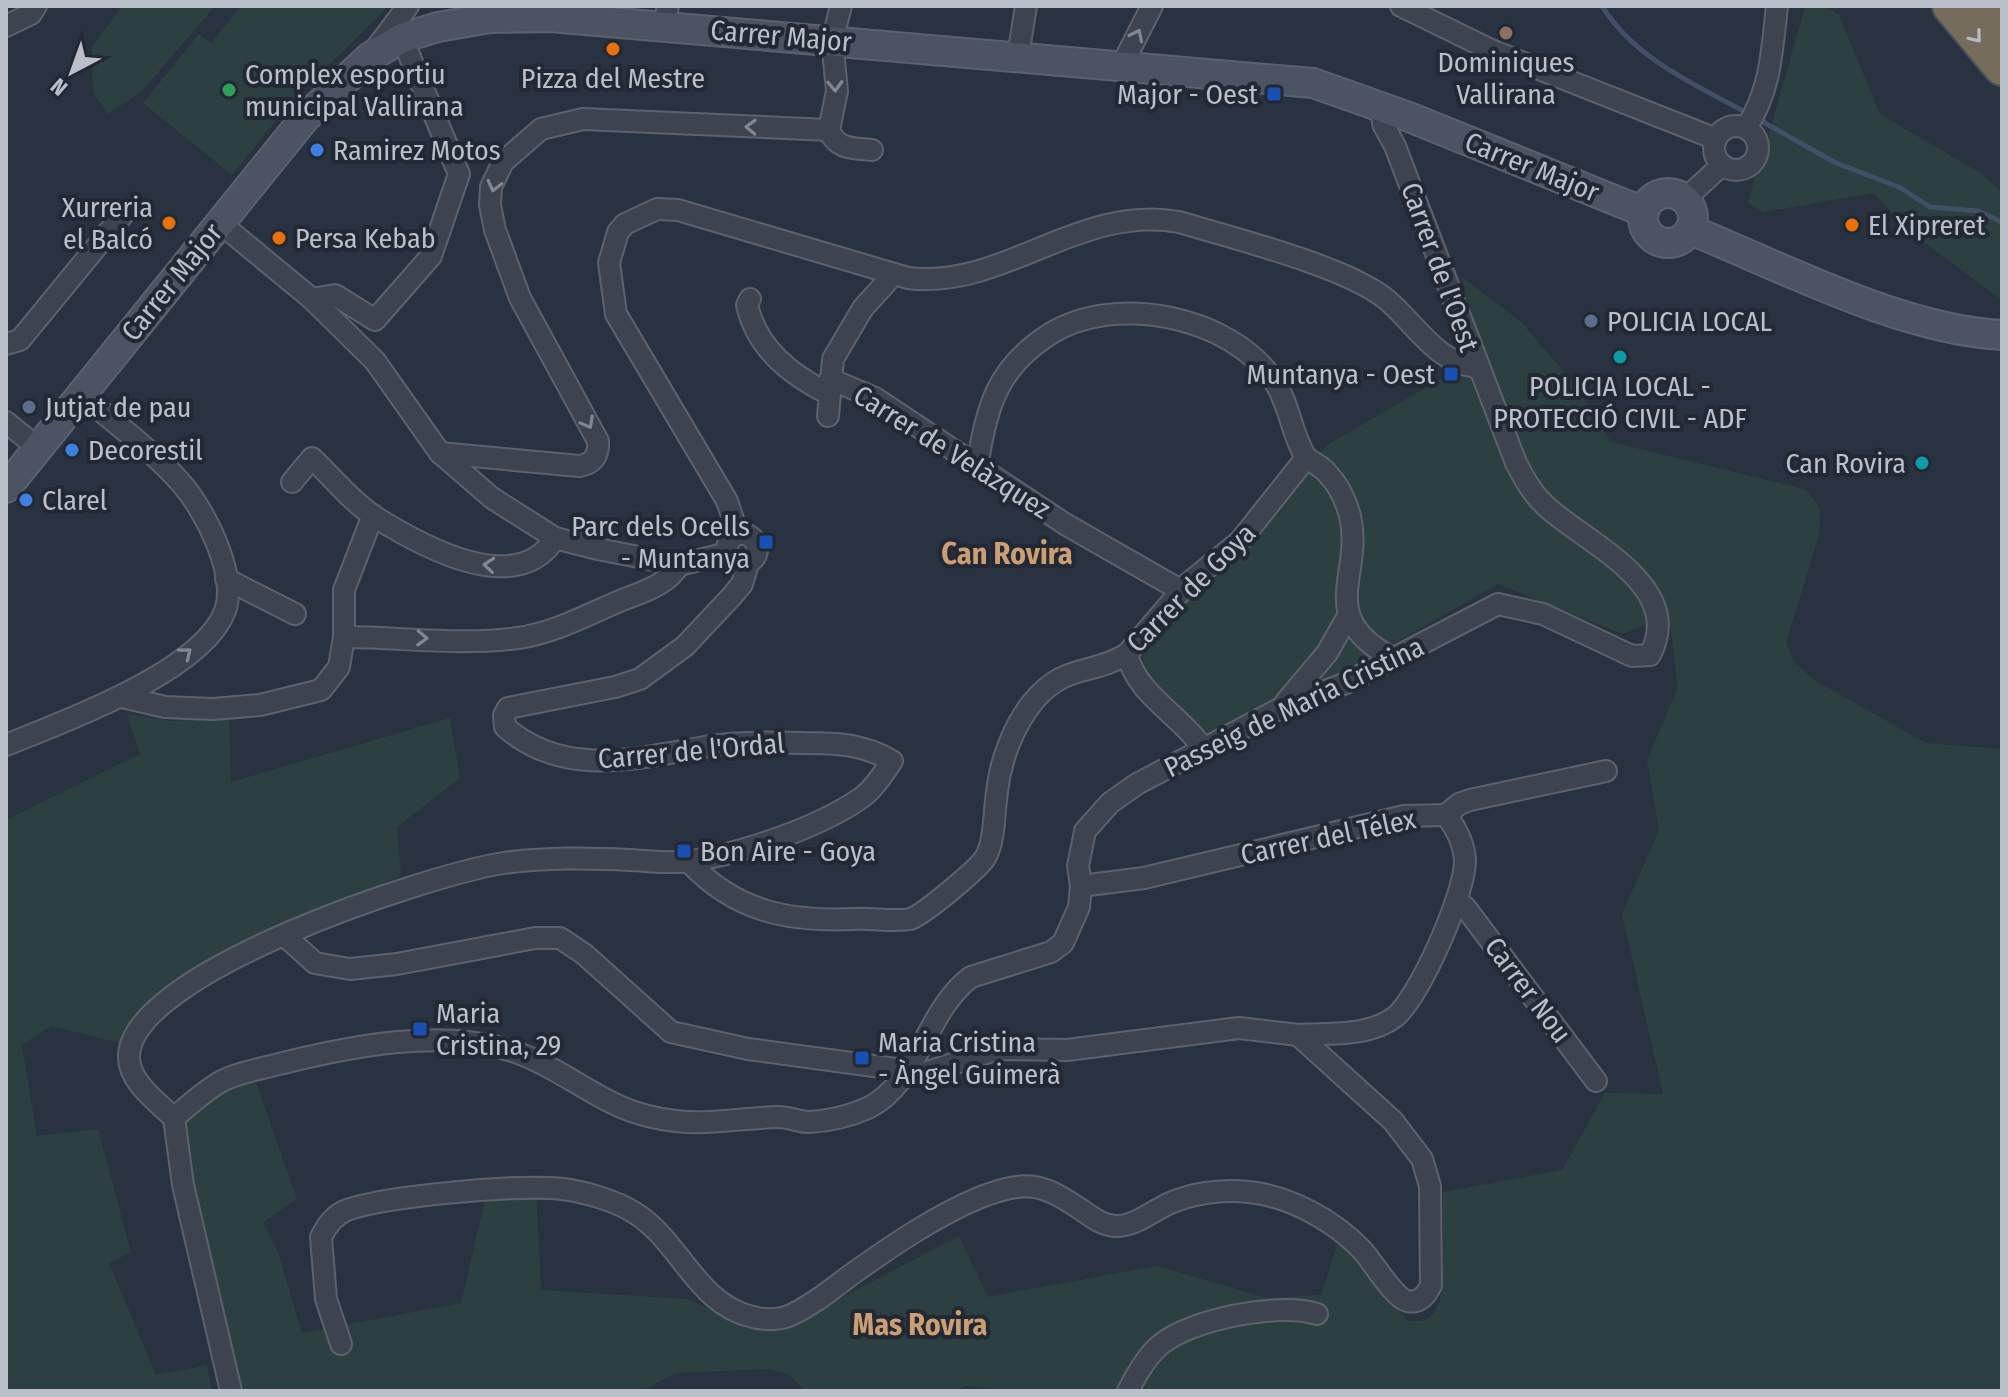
<svg xmlns="http://www.w3.org/2000/svg" width="2008" height="1397" font-family="'Fira Sans Condensed',sans-serif">
<style>
.green{fill:#2c4042}
.lines{fill:none;stroke-linecap:round;stroke-linejoin:round}
.stream{stroke:#414f67;stroke-width:5}
.street-casing{stroke:#5b626d;stroke-width:24}
.secondary-casing{stroke:#5b626d;stroke-width:32}
.highway-casing{stroke:#484f5a;stroke-width:40}
.street{stroke:#3d4450;stroke-width:20}
.secondary{stroke:#4c5363;stroke-width:28}
.highway{stroke:#756c5b;stroke-width:36}
.oneway{stroke:#828893}
.oneway2{stroke:#b7bcc4}
.education-dot{fill:#8d6e63;stroke:#222935;stroke-width:3}
.food-dot{fill:#e8710a;stroke:#222935;stroke-width:3}
.leisure-dot{fill:#2e9e5b;stroke:#222935;stroke-width:3}
.transit-dot{fill:#1a4fb4;stroke:#222935;stroke-width:3}
.shop-dot{fill:#3f7fe0;stroke:#222935;stroke-width:3}
.service-dot{fill:#5c6f8a;stroke:#222935;stroke-width:3}
.culture-dot{fill:#0f9aa8;stroke:#222935;stroke-width:3}
.labels{text-anchor:middle;dominant-baseline:central;stroke-width:8;stroke-linejoin:round;paint-order:stroke}
.street-label{font-size:28px;fill:#bac0ca;stroke:#222935}
.poi-label{font-size:28px;fill:#bac0ca;stroke:#222935;text-anchor:start}
.neighbourhood-label{font-size:30px;font-weight:bold;fill:#cc9e73;stroke:#222935}
</style>
<rect width="100%" height="100%" fill="#293240"/>
<g class="green">
<polygon points="122,6 215,6 141,92 108,114 93,92 92,47"/>
<polygon points="241,6 389,6 292,101 232,175 143,103 199,34 211,43"/>
<polygon points="1805,6 1824,6 1839,15 1880,114 1982,174 2002,192 2002,300 1906,229 1874,193 1763,212 1748,203 1755,177 1768,160 1769,135"/>
<path d="M 1461,276 L 1521,322 L 1576,386 L 1611,442 L 1805,489 L 1820,508 L 1819,535 L 1786,643 L 1795,663 L 1814,680 L 1926,743 L 2002,749 L 2002,1391 L 1009,1391 L 966,1386 L 953,1391 L 806,1391 L 788,1374 L 768,1369 L 676,1373 L 642,1391 L 231,1391 L 180,1177 L 184,1115 L 253,1074 L 297,1199 L 263,1222 L 278,1252 L 302,1333 L 461,1303 L 490,1179 L 536,1190 L 541,1290 L 686,1299 L 758,1329 L 797,1321 L 959,1236 L 988,1297 L 1157,1266 L 1267,1298 L 1321,1295 L 1338,1242 L 1407,1320 C 1421,1323 1432,1320 1438,1306 C 1446,1290 1442,1215 1443,1192 L 1562,1170 L 1605,1093 L 1663,1094 L 1622,914 L 1659,830 L 1647,760 L 1678,688 L 1669,616 L 1622,634 L 1498,584 L 1351,668 L 1208,733 L 1147,679 L 1141,645 L 1180,592 L 1239,549 L 1327,445 L 1484,354 Z"/>
<polygon points="127,714 172,721 229,717 231,782 450,718 460,778 397,827 401,875 285,931 152,1004 128,1045 51,1026 22,1045 37,1136 98,1129 131,1252 109,1263 156,1375 207,1365 212,1391 6,1391 6,820 140,754"/>
</g>
<g class="lines">
<g class="stream">
<path d="M 1602,6 C 1635,59 1694,84 1747,113"/>
<polyline points="1756,118 1836,163 1899,187 1930,207 1978,211 2002,222"/>
</g>
<g class="street-casing">
<g id="street">
<polyline points="1401,6 1491,50 1716,139"/>
<polyline points="6,26 31,14 36,6"/>
<polyline points="663,27 668,6"/>
<polyline points="374,51 408,6"/>
<polyline points="1018,56 1026,6"/>
<polyline points="1122,65 1152,6"/>
<circle cx="1736" cy="148" r="22"/>
<path d="M 1746,128 C 1771,90 1772,50 1777,6"/>
<polyline points="829,130 837,91 832,41 841,6"/>
<path d="M 829,130 C 837,150 853,148 872,150"/>
<polyline points="1685,199 1722,165"/>
<polyline points="220,223 312,299 375,361 440,453 492,498 555,538 598,549 679,565 728,553"/>
<polyline points="312,299 335,295 375,320 431,256 459,174 402,38"/>
<path d="M 750,299 L 747,305 C 757,349 791,375 829,394"/>
<polyline points="6,344 20,340 125,212"/>
<polyline points="830,379 875,398 1065,524 1182,591"/>
<polyline points="828,416 833,359 863,308 894,274"/>
<polyline points="6,422 38,448"/>
<path d="M 440,453 L 579,466 C 593,464 599,456 598,441 L 520,298 L 495,230 L 490,205 L 491,187 L 503,162 L 541,129 L 583,119 L 829,130"/>
<path d="M 977,467 C 987,407 996,368 1050,334 C 1115,293 1231,316 1274,381 C 1289,403 1291,431 1304,454 C 1309,462 1321,465 1327,473 C 1338,484 1346,501 1350,516 C 1364,576 1313,616 1394,659"/>
<path d="M 292,482 L 312,458 C 332,477 352,502 375,517 C 420,545 517,600 555,538"/>
<circle cx="742" cy="549" r="15"/>
<path d="M 738,534 L 727,501 L 616,314 L 609,263 L 618,232 L 625,224 L 657,209 L 678,210 L 908,278 C 1003,290 1078,204 1179,222 C 1232,238 1345,266 1386,299 C 1415,323 1437,364 1477,367"/>
<polyline points="226,579 295,614"/>
<path d="M 344,637 C 401,637 462,646 518,638 C 554,633 589,614 622,600 C 643,592 667,585 679,565"/>
<path d="M 1127,654 C 1137,695 1179,714 1203,748"/>
<polyline points="122,697 165,707 213,709 260,705 321,690 339,667 344,637 344,590 373,515"/>
<polyline points="1285,703 1327,653 1348,616"/>
<path d="M 6,745 C 63,722 202,672 225,611 C 238,575 205,510 181,483 C 153,451 114,423 81,394"/>
<polyline points="1446,815 1459,804 1470,800 1606,771"/>
<path d="M 689,862 C 736,912 789,922 855,919 C 873,918 892,922 910,919 C 922,916 977,870 985,858 C 995,842 994,811 997,792 C 1000,762 1013,727 1032,703 C 1064,663 1091,676 1127,654 L 1186,585 L 1240,541 L 1306,458"/>
<path d="M 1081,886 L 1144,878 L 1404,816 L 1446,815 C 1456,828 1464,843 1465,860 C 1466,892 1419,998 1395,1017 C 1368,1037 1330,1033 1298,1035"/>
<polyline points="1456,902 1465,907 1596,1081"/>
<path d="M 285,936 L 315,963 L 350,969 L 397,964 L 535,938 L 560,938 L 584,954 L 671,1032 L 748,1049 L 925,1073 L 998,1049 L 1067,1050 L 1239,1028 L 1298,1035 L 1393,1121 L 1422,1159 L 1430,1186 L 1431,1285 C 1427,1294 1420,1304 1407,1301 C 1393,1297 1372,1260 1361,1249 C 1333,1220 1289,1196 1249,1192 C 1222,1189 1192,1193 1168,1204 C 1151,1212 1134,1227 1115,1226 C 1103,1225 1096,1220 1086,1213 C 1045,1185 1030,1178 981,1197 C 937,1215 893,1245 855,1272 C 834,1287 815,1304 791,1315 C 780,1320 765,1320 753,1317 C 697,1305 680,1241 635,1213 C 616,1201 586,1192 563,1189 C 520,1184 386,1196 347,1210 C 334,1215 327,1225 321,1237 L 326,1299 L 341,1344"/>
<path d="M 174,1118 C 157,1102 128,1081 129,1056 C 131,972 431,874 504,863 C 547,857 588,858 631,860 C 650,861 672,864 691,861 C 743,853 818,828 861,798 C 874,789 883,774 892,761 C 864,744 837,743 804,743 C 773,742 742,742 711,746 C 641,757 566,780 505,727 L 504,715 L 508,708 L 615,687 L 640,679 L 685,646 L 732,596 L 742,584 L 748,564"/>
<path d="M 231,1391 L 183,1185 L 174,1118 C 189,1105 204,1091 222,1081 C 239,1072 261,1069 279,1064 C 351,1046 445,1027 518,1053 C 563,1069 601,1105 648,1116 C 700,1129 729,1118 779,1117 C 789,1117 799,1122 809,1122 C 828,1121 850,1116 868,1108 C 919,1083 926,1010 971,977 L 1051,952 L 1063,943 L 1079,907 L 1081,886 L 1078,866 L 1085,831 L 1110,803 L 1137,784 L 1279,709 L 1346,683 L 1498,604 L 1543,614 L 1632,656 L 1650,655 C 1686,586 1588,544 1548,508 C 1533,495 1525,480 1516,463 L 1395,146 L 1383,124 L 1381,106"/>
<path d="M 1128,1391 C 1136,1375 1146,1357 1160,1345 C 1191,1319 1279,1302 1317,1314"/>
</g>
</g>
<g class="secondary-casing">
<g id="secondary">
<circle cx="1668" cy="218" r="25"/>
<path d="M 1691,230 C 1784,268 1902,330 2002,335"/>
<polyline points="6,488 305,118 370,57 402,38 438,27 490,18 550,17 1313,83 1409,117 1644,212"/>
</g>
</g>
<g class="highway-casing">
<g id="highway">
<polyline points="1951,6 2002,67"/>
<polyline points="1991,6 2002,20"/>
</g>
</g>
<use href="#street" class="street"/>
<use href="#secondary" class="secondary"/>
<use href="#highway" class="highway"/>
</g>
<defs><path id="oneway-chevron" d="M-2-3.5L2.5 0L-2 3.5" fill="none" stroke-width="1.6" stroke-linecap="round" stroke-linejoin="round" transform="scale(2)"/></defs>
<g class="oneway">
<use href="#oneway-chevron" transform="translate(1137 35) rotate(-64)"/>
<use href="#oneway-chevron" transform="translate(835 86) rotate(88)"/>
<use href="#oneway-chevron" transform="translate(751 127) rotate(-178)"/>
<use href="#oneway-chevron" transform="translate(494 186) rotate(104)"/>
<use href="#oneway-chevron" transform="translate(588 423) rotate(61)"/>
<use href="#oneway-chevron" transform="translate(489 565) rotate(-175)"/>
<use href="#oneway-chevron" transform="translate(422 638) rotate(2)"/>
<use href="#oneway-chevron" transform="translate(186 653) rotate(-39)"/>
</g>
<use class="oneway2" href="#oneway-chevron" transform="translate(1976 37) rotate(51)"/>
<circle class="education-dot" cx="1506" cy="33" r="8"/>
<g class="food-dot">
<circle cx="613" cy="49" r="8"/>
<circle cx="169" cy="223" r="8"/>
<circle cx="1852" cy="225" r="8"/>
<circle cx="279" cy="238" r="8"/>
</g>
<circle class="leisure-dot" cx="229" cy="90" r="8"/>
<g class="transit-dot">
<rect x="1266" y="86" width="16" height="16" rx="4"/>
<rect x="1443" y="366" width="16" height="16" rx="4"/>
<rect x="758" y="534" width="16" height="16" rx="4"/>
<rect x="676" y="843" width="16" height="16" rx="4"/>
<rect x="412" y="1021" width="16" height="16" rx="4"/>
<rect x="854" y="1050" width="16" height="16" rx="4"/>
</g>
<g class="shop-dot">
<circle cx="317" cy="150" r="8"/>
<circle cx="72" cy="450" r="8"/>
<circle cx="26" cy="500" r="8"/>
</g>
<g class="service-dot">
<circle cx="1591" cy="321" r="8"/>
<circle cx="29" cy="407" r="8"/>
</g>
<g class="culture-dot">
<circle cx="1620" cy="357" r="8"/>
<circle cx="1922" cy="463" r="8"/>
</g>
<g class="labels">
<g class="street-label">
<text transform="translate(781 36) rotate(5)">Carrer Major</text>
<text transform="translate(1532 167) rotate(22)">Carrer Major</text>
<text transform="translate(1440 267) rotate(70)">Carrer de l'Oest</text>
<text transform="translate(172 282) rotate(-51)">Carrer Major</text>
<text transform="translate(952 452) rotate(32)">Carrer de Velàzquez</text>
<text transform="translate(1191 588) rotate(-45)">Carrer de Goya</text>
<text transform="translate(1294 707) rotate(-26)">Passeig de Maria Cristina</text>
<text transform="translate(691 751) rotate(-5)">Carrer de l'Ordal</text>
<text transform="translate(1328 837) rotate(-12)">Carrer del Télex</text>
<text transform="translate(1528 990) rotate(53)">Carrer Nou</text>
</g>
<g class="poi-label">
<text x="1506" y="62" text-anchor="middle">Dominiques<tspan x="1506" dy="32">Vallirana</tspan></text>
<text x="245" y="74">Complex esportiu<tspan x="245" dy="32">municipal Vallirana</tspan></text>
<text x="613" y="78" text-anchor="middle">Pizza del Mestre</text>
<text x="1258" y="94" text-anchor="end">Major - Oest</text>
<text x="333" y="150">Ramirez Motos</text>
<text x="153" y="207" text-anchor="end">Xurreria<tspan x="153" dy="32">el Balcó</tspan></text>
<text x="1868" y="225">El Xipreret</text>
<text x="295" y="238">Persa Kebab</text>
<text x="1607" y="321">POLICIA LOCAL</text>
<text x="1435" y="374" text-anchor="end">Muntanya - Oest</text>
<text x="1620" y="386" text-anchor="middle">POLICIA LOCAL -<tspan x="1620" dy="32">PROTECCIÓ CIVIL - ADF</tspan></text>
<text x="45" y="407">Jutjat de pau</text>
<text x="88" y="450">Decorestil</text>
<text x="1906" y="463" text-anchor="end">Can Rovira</text>
<text x="42" y="500">Clarel</text>
<text x="750" y="526" text-anchor="end">Parc dels Ocells<tspan x="750" dy="32">- Muntanya</tspan></text>
<text x="700" y="851">Bon Aire - Goya</text>
<text x="436" y="1013">Maria<tspan x="436" dy="32">Cristina, 29</tspan></text>
<text x="878" y="1042">Maria Cristina<tspan x="878" dy="32">- Àngel Guimerà</tspan></text>
</g>
<g class="neighbourhood-label">
<text x="1007" y="554">Can Rovira</text>
<text x="920" y="1325">Mas Rovira</text>
</g>
</g>
<rect width="2008" height="1397" fill="none" stroke="#bac0ca" stroke-width="16"/>
<g transform="translate(72 72) rotate(221)" stroke="#222935" stroke-width="6" paint-order="stroke">
<path d="M0-6L14 30L0 20L-14 30Z" fill="#bac0ca"/>
<text y="-12" font-size="22" font-weight="bold" text-anchor="middle" fill="#bac0ca">N</text>
</g>
</svg>
